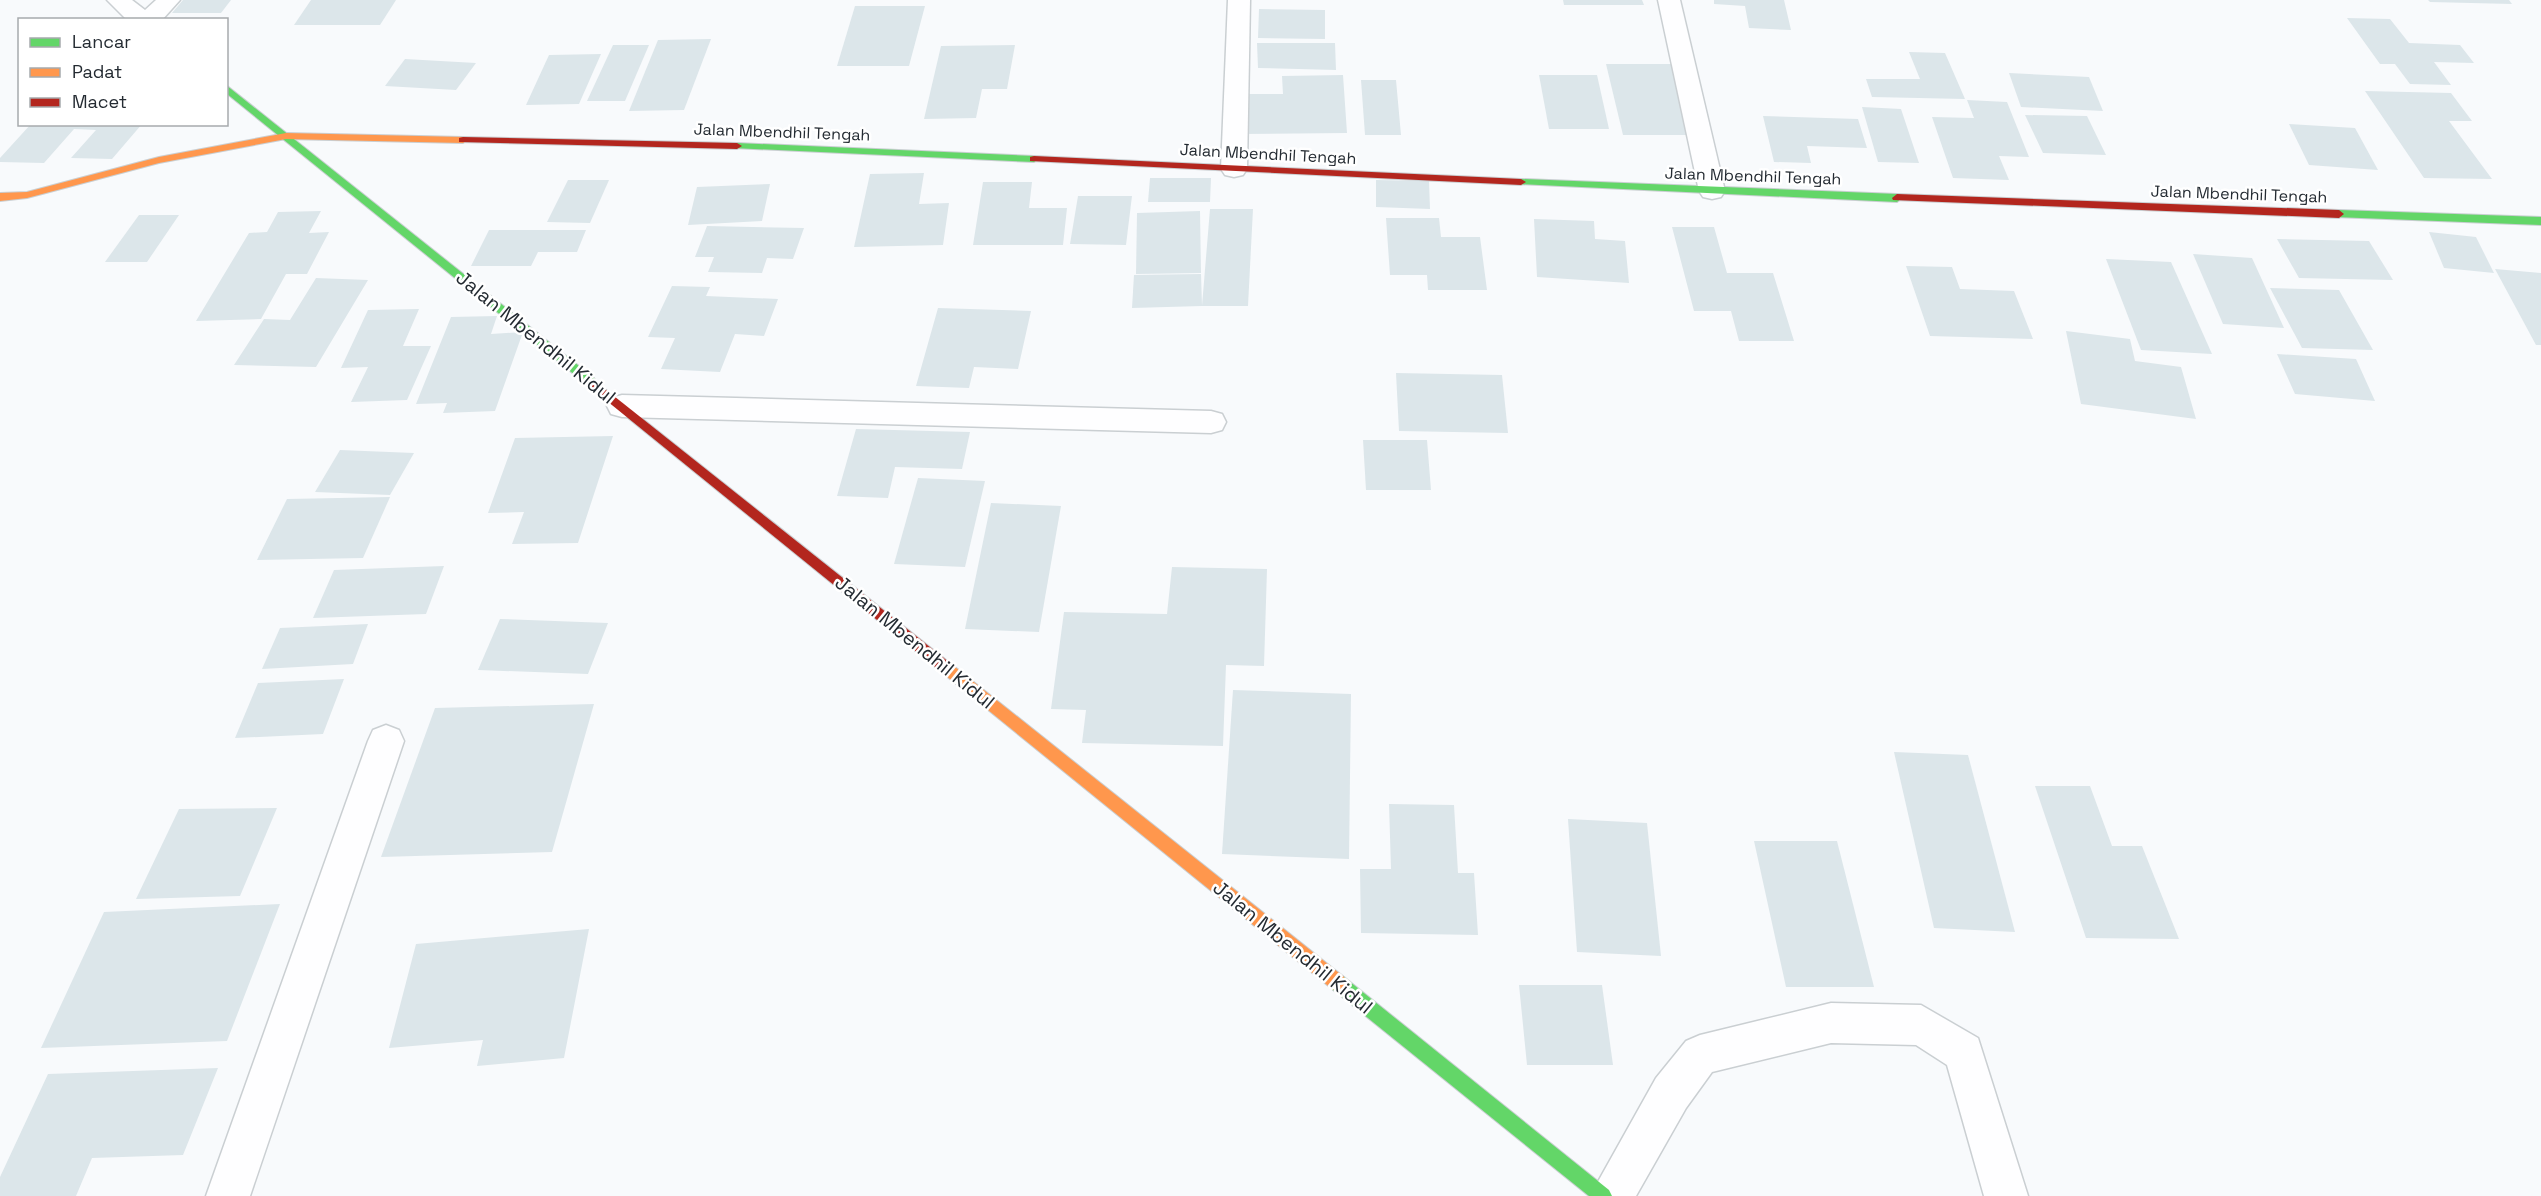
<svg xmlns="http://www.w3.org/2000/svg" width="2541" height="1196" font-family="'Space Grotesk',sans-serif">
<style>
.building{fill:#dce6ea}
.lines{fill:none;stroke-linecap:round;stroke-linejoin:round}
.street-casing{stroke:#cacfd2;stroke-width:3}
.fast-casing{stroke:#cacfd2;stroke-width:2}
.slow-casing{stroke:#cacfd2;stroke-width:2}
.jam-casing{stroke:#cacfd2;stroke-width:2}
.street{fill:#fefeff;fill-rule:evenodd}
.fast{fill:#63d668;fill-rule:evenodd}
.slow{fill:#ff974d;fill-rule:evenodd}
.jam{fill:#b3261e;fill-rule:evenodd}
.labels{text-anchor:middle;dominant-baseline:central;stroke-width:5;stroke-linejoin:round;paint-order:stroke}
.far-street-label{font-size:16px;fill:#242b32;stroke:#fff}
.street-label{font-size:20px;fill:#242b32;stroke:#fff}
</style>
<rect width="100%" height="100%" fill="#f8fafc"/>
<g class="building">
<polygon points="183,0 231,0 221,13 172,13"/>
<polygon points="311,0 396,0 380,25 294,25"/>
<polygon points="1563,0 1642,0 1644,5 1564,5"/>
<polygon points="1714,0 1784,0 1791,30 1749,28 1745,6 1714,4"/>
<polygon points="2428,0 2509,0 2512,4 2430,2"/>
<polygon points="855,6 925,6 909,66 837,66"/>
<polygon points="1259,9 1325,10 1325,39 1258,38"/>
<polygon points="2347,18 2390,19 2409,43 2460,45 2474,63 2434,62 2451,85 2410,84 2395,64 2380,64"/>
<polygon points="711,39 684,110 629,111 658,40"/>
<polygon points="1257,43 1335,43 1336,70 1258,68"/>
<polygon points="613,45 649,45 625,101 587,101"/>
<polygon points="1015,45 1007,89 982,89 976,118 924,119 941,46"/>
<polygon points="1909,52 1945,53 1965,99 1872,97 1866,79 1920,79"/>
<polygon points="601,54 579,104 526,105 549,55"/>
<polygon points="405,59 476,63 456,90 385,86"/>
<polygon points="1606,64 1676,64 1696,135 1623,135"/>
<polygon points="2009,73 2089,77 2103,111 2021,107"/>
<polygon points="1343,75 1347,133 1241,134 1241,94 1283,94 1282,76"/>
<polygon points="1539,75 1597,75 1609,129 1549,129"/>
<polygon points="1361,80 1396,80 1401,135 1365,135"/>
<polygon points="2365,91 2451,93 2472,121 2449,121 2492,179 2424,178"/>
<polygon points="1967,100 2007,102 2029,157 1999,156 2009,180 1953,178 1932,117 1974,118"/>
<polygon points="1862,107 1901,109 1919,163 1878,162"/>
<polygon points="2025,115 2087,116 2106,155 2043,153"/>
<polygon points="1763,116 1858,119 1867,148 1807,146 1811,163 1774,162"/>
<polygon points="31,124 142,124 112,159 71,158 96,130 74,129 44,163 0,162 0,158"/>
<polygon points="2289,124 2355,128 2378,170 2309,165"/>
<polygon points="924,173 919,204 949,203 943,245 854,247 870,174"/>
<polygon points="1150,178 1211,178 1210,202 1148,202"/>
<polygon points="568,180 609,180 590,223 547,222"/>
<polygon points="1376,180 1429,181 1430,209 1376,207"/>
<polygon points="983,182 1032,182 1029,208 1067,208 1063,245 973,245"/>
<polygon points="770,184 762,221 688,225 697,187"/>
<polygon points="1078,196 1132,196 1126,245 1070,244"/>
<polygon points="1210,209 1253,209 1248,306 1202,306"/>
<polygon points="321,211 309,233 329,232 307,274 286,274 261,319 196,321 249,233 267,232 278,212"/>
<polygon points="1200,211 1201,273 1136,274 1137,213"/>
<polygon points="139,215 179,215 147,262 105,262"/>
<polygon points="1386,218 1439,218 1441,237 1480,237 1487,290 1428,290 1427,275 1390,275"/>
<polygon points="1534,219 1594,221 1595,239 1625,241 1629,283 1537,277"/>
<polygon points="707,226 804,228 793,259 767,258 762,273 708,272 714,257 695,257"/>
<polygon points="1672,227 1714,227 1727,273 1773,273 1794,341 1739,341 1731,311 1694,311"/>
<polygon points="489,230 586,230 577,252 538,252 531,266 471,266"/>
<polygon points="2429,232 2476,237 2494,273 2444,268"/>
<polygon points="2277,239 2369,241 2393,280 2299,278"/>
<polygon points="2193,254 2252,258 2284,328 2223,324"/>
<polygon points="2106,259 2171,262 2212,354 2141,350"/>
<polygon points="1906,266 1952,267 1960,289 2014,291 2033,339 1930,336"/>
<polygon points="2495,269 2541,273 2541,345 2536,345"/>
<polygon points="1201,274 1202,306 1132,308 1134,275"/>
<polygon points="316,278 368,280 316,367 234,365 264,319 290,320"/>
<polygon points="672,286 710,287 706,296 778,299 764,336 735,334 720,372 661,369 675,338 648,337"/>
<polygon points="2270,288 2339,290 2373,350 2302,348"/>
<polygon points="938,308 1031,311 1018,369 974,367 969,388 916,386"/>
<polygon points="419,309 403,346 431,346 407,400 351,402 368,367 341,368 368,310"/>
<polygon points="497,316 491,334 523,332 495,411 443,413 447,403 416,404 451,317"/>
<polygon points="2066,331 2130,339 2135,361 2181,367 2196,419 2081,404"/>
<polygon points="2277,354 2356,359 2375,401 2295,394"/>
<polygon points="1396,373 1502,375 1508,433 1399,431"/>
<polygon points="856,429 970,432 962,469 895,467 888,498 837,496"/>
<polygon points="613,436 578,543 512,544 524,512 488,513 515,438"/>
<polygon points="1363,440 1427,440 1431,490 1366,490"/>
<polygon points="340,450 414,453 390,495 315,492"/>
<polygon points="918,478 985,481 965,567 894,564"/>
<polygon points="390,497 363,558 257,560 287,499"/>
<polygon points="991,503 1061,506 1039,632 965,629"/>
<polygon points="444,566 426,614 313,618 334,570"/>
<polygon points="1172,567 1267,569 1264,666 1226,665 1223,746 1082,743 1086,710 1051,709 1064,612 1167,614"/>
<polygon points="500,619 608,623 588,674 478,670"/>
<polygon points="368,624 353,664 262,669 280,628"/>
<polygon points="344,679 323,734 235,738 258,683"/>
<polygon points="1233,690 1351,694 1349,859 1222,854"/>
<polygon points="594,704 552,852 381,857 435,708"/>
<polygon points="1894,752 1968,755 2015,932 1934,928"/>
<polygon points="2035,786 2090,786 2112,846 2142,846 2179,939 2086,938"/>
<polygon points="1389,804 1454,805 1458,873 1474,873 1478,935 1361,933 1360,869 1391,869"/>
<polygon points="277,808 240,896 136,899 179,809"/>
<polygon points="1568,819 1647,823 1661,956 1577,952"/>
<polygon points="1754,841 1837,841 1874,987 1786,987"/>
<polygon points="280,904 227,1041 41,1048 104,912"/>
<polygon points="589,929 564,1058 477,1066 483,1040 389,1048 416,944"/>
<polygon points="1519,985 1602,985 1613,1065 1527,1065"/>
<polygon points="218,1068 183,1155 92,1158 76,1196 0,1196 0,1177 48,1074"/>
</g>
<g class="lines">
<g class="street-casing">
<g id="street">
<polygon points="107,0 132,0 145,10 156,0 180,0 162,20 127,20"/>
<polygon points="1228,0 1250,0 1247,169 1243,175 1234,177 1225,175 1221,169"/>
<polygon points="1658,0 1680,0 1725,191 1721,197 1712,199 1703,197 1699,191"/>
<polygon points="622,395 1211,411 1222,414 1226,422 1222,430 1211,433 622,417 611,414 607,406 611,398"/>
<polygon points="386,725 399,730 404,741 250,1196 206,1196 368,741 373,730"/>
<polygon points="1831,1003 1921,1005 1978,1038 2028,1196 1984,1196 1947,1065 1916,1045 1831,1043 1712,1072 1686,1108 1636,1196 1590,1196 1656,1078 1686,1041 1700,1035"/>
</g>
</g>
<g class="fast-casing">
<g id="fast">
<polygon points="226,85 594,378 596,381 594,384 586,384 226,93"/>
<polygon points="737,143 1034,156 1039,159 1034,162 733,148 733,144"/>
<polygon points="1521,179 1897,194 1902,198 1897,202 1517,184 1517,180"/>
<polygon points="2339,210 2541,217 2541,225 2335,217 2334,214"/>
<polygon points="1338,975 1344,977 1609,1190 1612,1196 1589,1196 1332,989 1330,983 1332,977"/>
</g>
</g>
<g class="slow-casing">
<g id="slow">
<polygon points="286,133 463,137 468,140 463,143 286,139 159,163 27,198 0,201 0,193 27,192 159,157"/>
<polygon points="945,661 950,663 1344,977 1346,983 1344,989 1338,991 1332,989 940,671 938,667 940,663"/>
</g>
</g>
<g class="jam-casing">
<g id="jam">
<polygon points="463,137 737,143 742,146 737,149 459,142 459,138"/>
<polygon points="1034,156 1521,179 1526,182 1521,185 1030,161 1030,157"/>
<polygon points="1897,194 2339,210 2344,214 2339,218 1893,200 1892,198"/>
<polygon points="590,377 950,663 952,667 950,671 945,673 940,671 586,384 584,381 586,378"/>
</g>
</g>
<use href="#street" class="street"/>
<use href="#fast" class="fast"/>
<use href="#slow" class="slow"/>
<use href="#jam" class="jam"/>
</g>
<g class="labels">
<g class="far-street-label">
<text transform="translate(782 132) rotate(2)">Jalan Mbendhil Tengah</text>
<text transform="translate(1268 154) rotate(3)">Jalan Mbendhil Tengah</text>
<text transform="translate(1753 176) rotate(2)">Jalan Mbendhil Tengah</text>
<text transform="translate(2239 194) rotate(2)">Jalan Mbendhil Tengah</text>
</g>
<g class="street-label">
<text transform="translate(536 337) rotate(39)">Jalan Mbendhil Kidul</text>
<text transform="translate(915 642) rotate(39)">Jalan Mbendhil Kidul</text>
<text transform="translate(1293 947) rotate(39)">Jalan Mbendhil Kidul</text>
</g>
</g>
<rect x="18" y="18" width="210" height="108" fill="#ffffff" stroke="#a7aaad" stroke-width="1.5"/>
<rect x="30" y="38" width="30" height="9" fill="#63d668" stroke="#a7aaad" stroke-width="1.5"/>
<text x="72" y="48" font-size="18" fill="#242b32">Lancar</text>
<rect x="30" y="68" width="30" height="9" fill="#ff974d" stroke="#a7aaad" stroke-width="1.5"/>
<text x="72" y="78" font-size="18" fill="#242b32">Padat</text>
<rect x="30" y="98" width="30" height="9" fill="#b3261e" stroke="#a7aaad" stroke-width="1.5"/>
<text x="72" y="108" font-size="18" fill="#242b32">Macet</text>
</svg>
